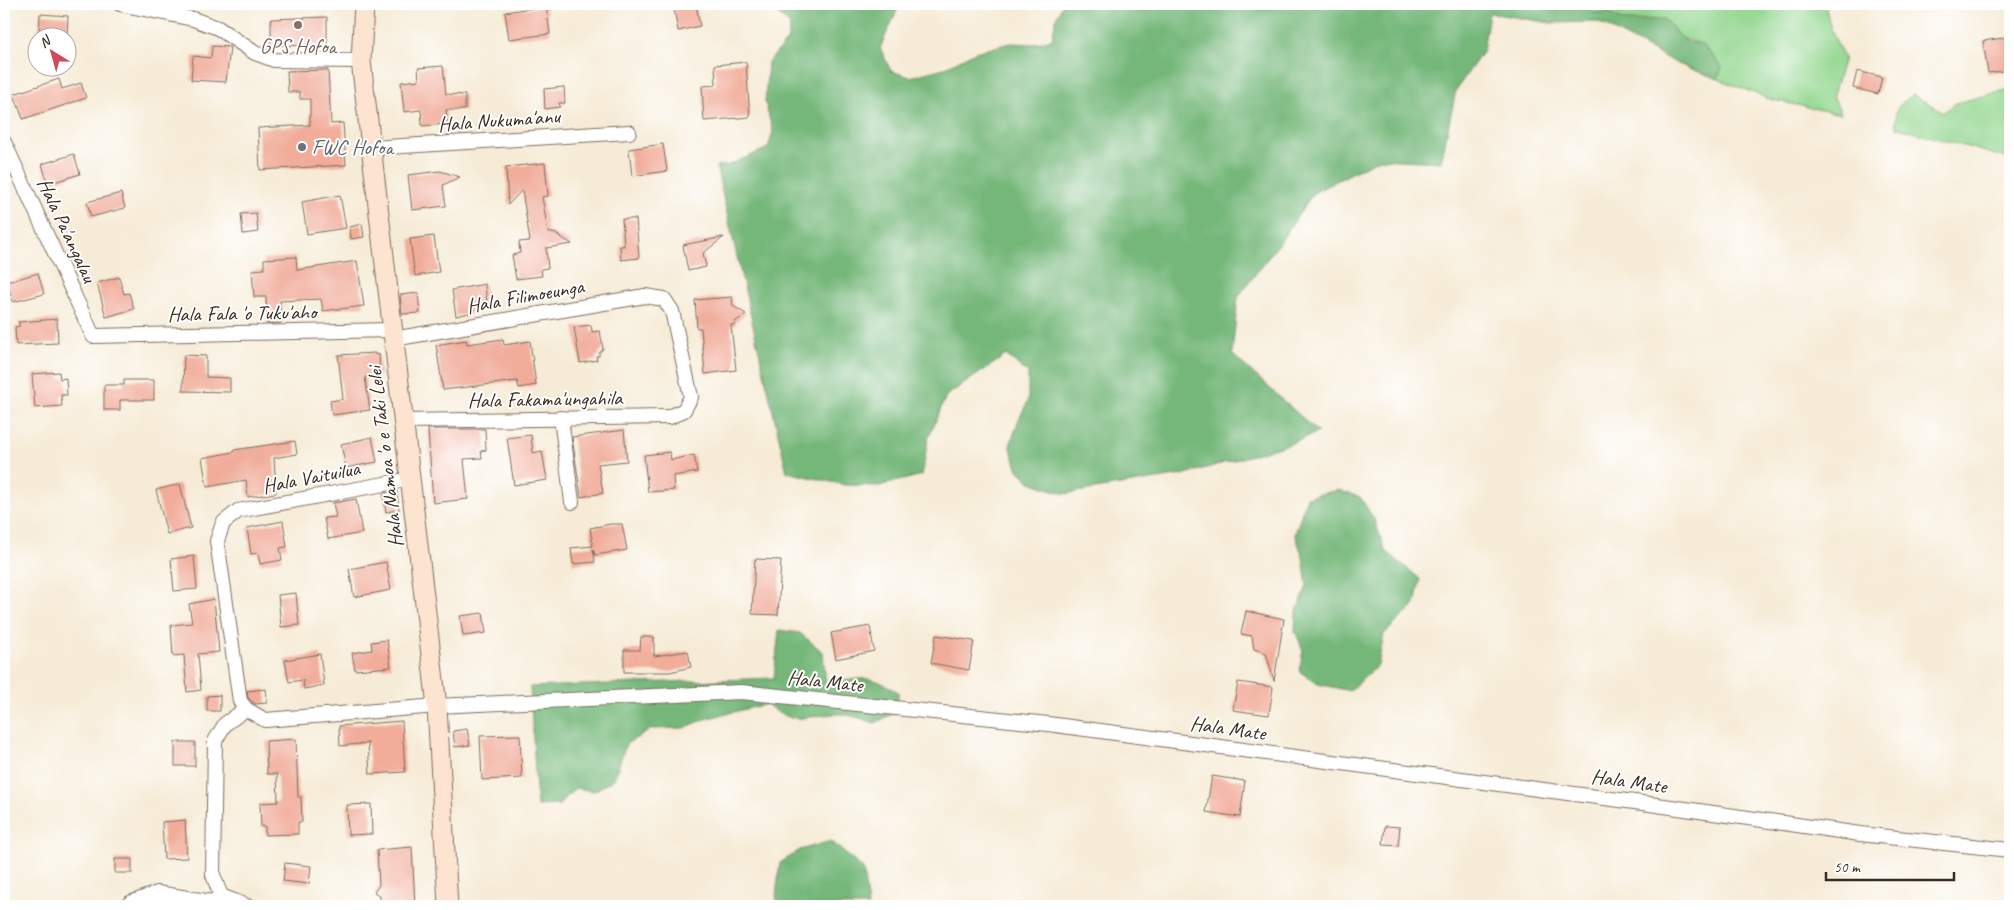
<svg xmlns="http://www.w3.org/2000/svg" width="2014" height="910" font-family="Caveat,sans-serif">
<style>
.green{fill:#92d68e;stroke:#668056}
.forest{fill:#75b779;stroke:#58704c}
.building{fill:#f1ac9a}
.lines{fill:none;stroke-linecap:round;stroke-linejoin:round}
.street-casing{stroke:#7c6e5e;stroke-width:16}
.secondary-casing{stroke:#7c6e5e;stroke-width:21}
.street{stroke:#fff;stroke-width:14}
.secondary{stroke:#fde4d0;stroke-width:19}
.education-dot{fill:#8d6e63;stroke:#fff;stroke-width:2}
.worship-dot{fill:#6b7280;stroke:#fff;stroke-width:2}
.labels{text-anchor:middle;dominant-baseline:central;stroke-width:4;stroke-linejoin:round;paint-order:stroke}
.education-label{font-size:21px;fill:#785e54;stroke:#fff}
.street-label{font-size:21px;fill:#3b2a1e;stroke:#fff}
.worship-label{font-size:21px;fill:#5b616d;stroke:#fff;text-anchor:start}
</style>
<rect width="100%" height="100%" fill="#fff"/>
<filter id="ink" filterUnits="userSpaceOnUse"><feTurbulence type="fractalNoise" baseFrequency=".02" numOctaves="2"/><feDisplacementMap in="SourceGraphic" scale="10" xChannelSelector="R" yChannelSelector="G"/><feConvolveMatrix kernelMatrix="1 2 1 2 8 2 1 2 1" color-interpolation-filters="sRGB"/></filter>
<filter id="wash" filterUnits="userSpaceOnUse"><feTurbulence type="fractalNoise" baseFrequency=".0096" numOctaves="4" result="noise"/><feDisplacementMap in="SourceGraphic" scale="20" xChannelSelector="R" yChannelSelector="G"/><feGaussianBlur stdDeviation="1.12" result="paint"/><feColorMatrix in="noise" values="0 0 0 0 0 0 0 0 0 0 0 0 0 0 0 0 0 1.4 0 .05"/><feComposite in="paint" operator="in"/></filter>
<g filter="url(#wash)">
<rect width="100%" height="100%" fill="#f6ebd6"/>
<g class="green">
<path d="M 1584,4 L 1770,4 L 1779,7 L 1825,4 L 1831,30 L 1844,58 L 1833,95 L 1841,114 L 1772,100 L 1718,79 L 1722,67 C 1716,61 1708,48 1700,44 C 1686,37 1682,44 1672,26 C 1664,24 1655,19 1648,19 C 1630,19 1624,27 1609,13 L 1593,13 Z"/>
<path d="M 2010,89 L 2010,159 L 1896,127 C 1894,108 1898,105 1913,95 L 1944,112 L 1956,103 Z"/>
</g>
<g class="forest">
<path d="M 777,4 L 900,4 L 880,48 L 891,71 L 910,77 L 944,68 L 975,52 L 1010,43 L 1033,44 L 1052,39 L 1056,18 L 1063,4 L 1584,4 L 1593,13 L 1609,13 C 1625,27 1644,19 1664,19 L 1677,34 L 1688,42 L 1701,44 L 1722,67 L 1718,79 L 1678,64 L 1598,22 L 1551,23 L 1489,13 L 1483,51 L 1456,90 L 1441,162 L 1379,159 L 1313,193 L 1283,238 L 1238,297 L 1232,354 L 1318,432 L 1290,444 L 1182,475 L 1064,494 L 1030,482 L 1018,470 L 1010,446 L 1018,421 L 1028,401 L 1028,373 L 1006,355 L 946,396 L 928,439 L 922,475 L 879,486 L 845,485 L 787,472 L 716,166 L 729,165 L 768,148 L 773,132 L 765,102 L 768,62 L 787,41 L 790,25 L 776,12 Z"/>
<polygon points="1338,490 1360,497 1374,519 1385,550 1420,579 1415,605 1384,634 1378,665 1350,691 1318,684 1299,671 1303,650 1295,631 1296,614 1307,585 1303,557 1295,534 1307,497"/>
<path d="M 779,630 L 800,633 L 823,652 L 826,683 C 841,683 858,676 873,680 C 881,681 890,688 898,692 L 898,711 L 875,723 C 864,720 852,715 841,714 C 809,713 795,729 767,704 L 708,718 L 684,728 L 652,729 L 626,744 L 614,779 L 594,791 L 575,788 L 559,805 L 537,806 L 530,687 L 774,678 Z"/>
<polygon points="831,841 863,869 868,906 779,906 776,896 780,863 800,850"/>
</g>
<g id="blocks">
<g class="building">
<polygon points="696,5 700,26 678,31 674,9"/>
<polygon points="546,6 550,34 509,39 505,12"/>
<polygon points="40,14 68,16 67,35 39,34"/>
<polygon points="327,17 327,45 271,46 271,19"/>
<polygon points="2010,37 2010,70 1988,73 1983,41"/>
<polygon points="212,46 230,47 226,82 191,80 193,56 211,58"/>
<polygon points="746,62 750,117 704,121 702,86 716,85 715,65"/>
<polygon points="443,66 446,94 465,95 465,110 446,110 447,124 422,126 421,110 404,112 401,82 419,80 418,68"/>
<polygon points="328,70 331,124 343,123 346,165 260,170 258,128 310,125 310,99 300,99 300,92 288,92 287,71"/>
<polygon points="1857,71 1882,77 1878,94 1853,88"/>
<polygon points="59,79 62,89 81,83 86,98 23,119 14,94"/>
<polygon points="564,87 565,103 559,103 560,107 545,109 544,89"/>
<polygon points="663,144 667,171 632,176 629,149"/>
<polygon points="74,154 80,174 48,184 42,164"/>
<polygon points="545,163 548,196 542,197 548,232 556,234 572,244 546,248 548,268 541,269 542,276 516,279 512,255 520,253 519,242 530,241 522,190 508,205 506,167"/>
<polygon points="440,171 460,177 443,185 446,206 412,210 408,175"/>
<polygon points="121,193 125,208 91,217 87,202"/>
<polygon points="340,195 346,228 307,234 302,202"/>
<polygon points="256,213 258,232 243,234 241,214"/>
<polygon points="622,219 636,219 639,258 621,260 620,246 624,246"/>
<polygon points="362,224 364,237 351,239 350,227"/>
<polygon points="434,236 439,272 415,276 410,239"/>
<polygon points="724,237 703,253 706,267 688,271 683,245"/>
<polygon points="296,257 297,270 357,261 364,306 323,311 321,299 280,301 281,323 267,324 266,297 254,297 252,270 264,269 264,259"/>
<polygon points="38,273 44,294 13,302 7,282"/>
<polygon points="119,277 124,294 129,293 134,309 106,317 97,283"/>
<polygon points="485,284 487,304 473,305 474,312 456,316 452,290"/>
<polygon points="418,293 420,313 402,314 400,295"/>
<polygon points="732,297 733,306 746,314 735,322 736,325 731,325 736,370 705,374 701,328 697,328 695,300"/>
<polygon points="57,319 58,343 16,345 15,327 20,326 18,322"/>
<polygon points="591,325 592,332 600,331 603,349 599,353 599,356 596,356 597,360 580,363 574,327"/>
<polygon points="503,339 504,345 530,341 536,385 519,388 517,381 443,390 436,345 466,340 467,344"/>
<polygon points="375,353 375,355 379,354 380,376 365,377 370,410 332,415 330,401 343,399 338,355"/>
<polygon points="184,355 206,356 206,377 230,378 230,392 183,391"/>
<polygon points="59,372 60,379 66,378 67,395 61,395 62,406 35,408 32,374"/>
<polygon points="124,380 154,380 154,400 120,400 120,410 104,410 104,385 124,385"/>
<polygon points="428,429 485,429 486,450 481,451 482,458 464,459 468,499 433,503"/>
<polygon points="624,430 627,461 598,464 603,493 581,497 572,437"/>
<polygon points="531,435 533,453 542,451 547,480 514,485 507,438"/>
<polygon points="372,437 377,462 346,468 341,444"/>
<polygon points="295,441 297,454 274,458 276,493 248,497 246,480 207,487 202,458 234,452 234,450"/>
<polygon points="670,452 671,460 694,455 697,472 673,476 674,490 648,492 644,455"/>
<polygon points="180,484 191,528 167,534 156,490"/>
<polygon points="397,491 399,510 386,512 383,493"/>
<polygon points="356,499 362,533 328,539 324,518 336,517 333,503"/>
<polygon points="283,521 287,547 280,548 282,560 260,564 258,553 251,554 247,528"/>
<polygon points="611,524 622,524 627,550 595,555 593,549 595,562 573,564 571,548 593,546 590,528"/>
<polygon points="194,556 197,589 174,591 171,559"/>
<polygon points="755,559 781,560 778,615 752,614"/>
<polygon points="386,562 391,590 354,597 349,569"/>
<polygon points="296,593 299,625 281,627 278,595"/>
<polygon points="214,599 219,652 198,654 201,690 187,692 184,655 173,656 171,625 192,623 189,604"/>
<polygon points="1246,611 1284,619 1274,681 1266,653 1254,649 1252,636 1241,634"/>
<polygon points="483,613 486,633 463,636 460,616"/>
<polygon points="870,626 874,651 836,659 831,633"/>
<polygon points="936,635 974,641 969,670 931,663"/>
<polygon points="641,637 654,637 654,656 688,651 691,667 670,672 624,672 624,650 640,650"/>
<polygon points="387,640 391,667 355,670 352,653 372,650 371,642"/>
<polygon points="320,654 324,685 304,689 303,680 289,682 285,660"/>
<polygon points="1238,682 1273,687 1269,715 1233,710"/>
<polygon points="266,689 267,703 255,704 248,698 247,691"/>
<polygon points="220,695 220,711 207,711 207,696"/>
<polygon points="402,721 405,772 370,774 368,743 340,746 339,726"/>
<polygon points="467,729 470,745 455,747 453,731"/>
<polygon points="520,735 522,778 482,780 480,736"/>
<polygon points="296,739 298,797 301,797 302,822 298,822 298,834 265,835 265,826 261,827 260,803 278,802 277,774 267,774 266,741"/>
<rect x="175" y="742" width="20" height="24"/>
<polygon points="1212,776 1245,781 1240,817 1206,812"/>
<polygon points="371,804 372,834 348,835 347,805"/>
<polygon points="185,820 187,858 164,859 162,822"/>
<polygon points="1385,826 1400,827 1398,846 1383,845"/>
<polygon points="412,847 415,906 380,906 380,896 374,892 379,885 377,850"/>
<rect x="115" y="859" width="17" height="14"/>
<polygon points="285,863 311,866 309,884 283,881"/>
</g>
</g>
</g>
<g filter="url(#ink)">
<use href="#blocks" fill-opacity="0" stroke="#7c6e5e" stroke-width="1"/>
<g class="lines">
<g class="street-casing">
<g id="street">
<polyline points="120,4 193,19 218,28 255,53 274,60 361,61"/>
<polyline points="4,142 93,336 392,330"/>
<polyline points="371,148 629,132"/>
<polyline points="393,339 645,296 664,299 672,311 691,397 684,410 670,417 404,421"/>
<polyline points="561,418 572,502"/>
<polyline points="411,479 238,511 223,523 217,541 240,701 246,709 265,720 437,706 741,692 1048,724 1657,805 1860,834 2010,850"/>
<polyline points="221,896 213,875 215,741 225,724 246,709"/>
<polyline points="221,896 247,906"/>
<polyline points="127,906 130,903 157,893 212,902 221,896"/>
</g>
</g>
<g class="secondary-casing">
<polyline id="secondary" points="364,4 361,61 437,706 448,906"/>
</g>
<use href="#street" class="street"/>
<use href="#secondary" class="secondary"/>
</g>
</g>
<circle class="education-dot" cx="298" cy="25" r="5"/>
<circle class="worship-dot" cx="302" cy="147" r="5"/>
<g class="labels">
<g class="education-label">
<text x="298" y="46">GPS Hofoa</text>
</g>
<g class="street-label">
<text transform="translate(499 120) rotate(-4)">Hala Nukuma'anu</text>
<text transform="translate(67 230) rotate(65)">Hala Pa'angalau</text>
<text transform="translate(525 296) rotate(-10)">Hala Filimoeunga</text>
<text transform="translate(242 313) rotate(-1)">Hala Fala 'o Tuku'aho</text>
<text transform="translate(545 399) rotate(-1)">Hala Fakama'ungahila</text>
<text transform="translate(385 457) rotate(-97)">Hala Namoa 'o e Taki Lelei</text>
<text transform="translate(311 477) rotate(-11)">Hala Vaituilua</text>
<text transform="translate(825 681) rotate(6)">Hala Mate</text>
<text transform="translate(1228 728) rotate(8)">Hala Mate</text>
<text transform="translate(1629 781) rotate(8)">Hala Mate</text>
</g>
<g class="worship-label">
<text x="312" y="147">FWC Hofoa</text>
</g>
</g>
<rect width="2014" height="910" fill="none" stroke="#fff" stroke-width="20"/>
<g transform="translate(52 52) rotate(323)"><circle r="24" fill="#ffffff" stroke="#b1aaa5"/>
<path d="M0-4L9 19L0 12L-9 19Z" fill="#d1495b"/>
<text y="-8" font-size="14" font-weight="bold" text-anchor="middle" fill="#3b2a1e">N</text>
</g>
<path d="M1826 872v8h128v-8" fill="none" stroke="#3b2a1e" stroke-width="2.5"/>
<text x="1834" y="872" font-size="15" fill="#3b2a1e" stroke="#ffffff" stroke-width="4" paint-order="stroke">50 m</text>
</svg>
